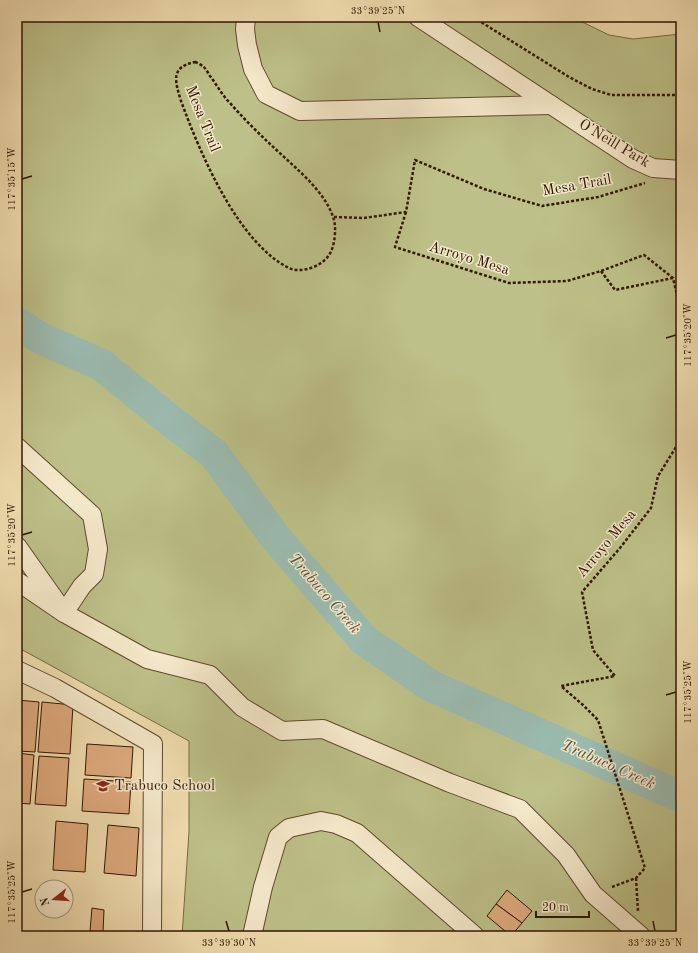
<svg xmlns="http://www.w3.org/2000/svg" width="698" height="953" font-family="'Old Standard TT',serif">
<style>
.green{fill:#bdc088;stroke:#776b44}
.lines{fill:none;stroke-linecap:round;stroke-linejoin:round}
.river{stroke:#9bbbb0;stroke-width:32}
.building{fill:#deaa7d;stroke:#311601}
.minor-casing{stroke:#61482c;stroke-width:20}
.path{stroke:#311601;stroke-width:2.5;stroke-dasharray:3 2;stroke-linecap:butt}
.minor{stroke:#f5e9cb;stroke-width:18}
.ticks{fill:none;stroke:#311601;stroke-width:1.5}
.labels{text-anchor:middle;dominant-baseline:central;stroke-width:3;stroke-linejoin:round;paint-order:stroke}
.street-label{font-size:15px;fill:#311601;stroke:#f5e9cb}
.poi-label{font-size:15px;fill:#311601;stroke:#f5e9cb;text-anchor:start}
.water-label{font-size:16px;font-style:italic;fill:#56503e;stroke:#f5e9cb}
.neatline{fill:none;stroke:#311601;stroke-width:1.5}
.ticks-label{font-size:10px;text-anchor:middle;fill:#311601}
</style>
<rect width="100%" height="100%" fill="#f0ddaf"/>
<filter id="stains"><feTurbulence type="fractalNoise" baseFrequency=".005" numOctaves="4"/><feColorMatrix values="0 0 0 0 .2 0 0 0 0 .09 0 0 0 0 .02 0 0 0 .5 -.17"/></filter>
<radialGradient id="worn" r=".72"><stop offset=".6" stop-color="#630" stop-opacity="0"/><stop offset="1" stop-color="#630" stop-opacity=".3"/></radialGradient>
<polygon class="green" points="17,17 572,17 609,35 633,39 681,34 681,936 182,936 189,832 189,741 17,647"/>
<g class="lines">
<polyline class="river" points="17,323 40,338 102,365 167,418 214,454 275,537 364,640 431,686 681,797"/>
</g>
<g class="building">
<polygon points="634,17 660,17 660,19 649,20 647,18 634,20"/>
<polygon points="17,700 39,702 35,752 17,751"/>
<polygon points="42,702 73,705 70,754 38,752"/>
<polygon points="87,744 133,747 131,778 85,775"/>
<polygon points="17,753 34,755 30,804 17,803"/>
<polygon points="39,756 69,758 66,806 35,804"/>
<polygon points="84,779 131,782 129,814 82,811"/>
<polygon points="56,821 88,824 85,872 53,870"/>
<polygon points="108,825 139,828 136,876 104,873"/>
<polygon points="507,890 532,911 522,923 496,904"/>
<polygon points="496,904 522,923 511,936 487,916"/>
<polygon points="92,908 104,910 103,932 90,931"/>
</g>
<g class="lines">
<g class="minor-casing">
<g id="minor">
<polyline points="246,17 245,29 247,45 253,69 266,94 300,111 551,105"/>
<polyline points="418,17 633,159 653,168 681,170"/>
<polyline points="17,447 92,515 98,549 94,574 82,586 64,613"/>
<polyline points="17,546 58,604"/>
<polyline points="17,581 64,613 147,659 210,675 242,707 282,731 323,729 450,783 520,809 566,855 593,894 641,936"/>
<polyline points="17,670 55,688 153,744 152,936"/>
<polyline points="252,936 263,887 278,837 289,828 321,821 336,824 357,833 475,936"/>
</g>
</g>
<g class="path">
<polyline points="473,17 569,77 592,89 611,95 681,95"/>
<path d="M 195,62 C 198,63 201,65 203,66 C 206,69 208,73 210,76 C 217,85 222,95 230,103 C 250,126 272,146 295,167 C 309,180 327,198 333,217 C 337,226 335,247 329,255 C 322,266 302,274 289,268 C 238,243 200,153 181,101 C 175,81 170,67 195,62 Z"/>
<polyline points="406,212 395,247 509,283 567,281 601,271 644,255 673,278 681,312"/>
<polyline points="334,217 364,218 406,212 415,160 484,189 542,206 598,197 645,183"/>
<polyline points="601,271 615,290 673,278"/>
<polyline points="636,878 638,911"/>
<polyline points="612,887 636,878 645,868 598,720 583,705 561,686 615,676 593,650 582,592 620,548 651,508 658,476 681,439"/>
</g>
<use href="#minor" class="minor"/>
</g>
<path class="ticks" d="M 378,22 L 380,32M 22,179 L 32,176M 666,338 L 676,335M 22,535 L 32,532M 666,695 L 676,692M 22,892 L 32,889M 226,921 L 229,931M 653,921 L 655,931"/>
<defs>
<g id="school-bare" transform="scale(1.08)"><path d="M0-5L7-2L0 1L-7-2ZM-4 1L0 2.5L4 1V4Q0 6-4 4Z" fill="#8f2418" stroke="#f5e9cb" stroke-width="2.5" paint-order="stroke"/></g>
</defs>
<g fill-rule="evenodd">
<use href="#school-bare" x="103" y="786"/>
</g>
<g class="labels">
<g class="street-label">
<text transform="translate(202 119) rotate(68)">Mesa Trail</text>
<text transform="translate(614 144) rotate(31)">O'Neill Park</text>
<text transform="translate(577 186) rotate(-10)">Mesa Trail</text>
<text transform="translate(469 259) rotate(17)">Arroyo Mesa</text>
<text transform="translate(607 544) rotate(-50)">Arroyo Mesa</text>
</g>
<g class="poi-label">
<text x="114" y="786">Trabuco School</text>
</g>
<g class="water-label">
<text transform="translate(324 594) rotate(49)">Trabuco Creek</text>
<text transform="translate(608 765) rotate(24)">Trabuco Creek</text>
</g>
</g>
<rect width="698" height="953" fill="none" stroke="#f0ddaf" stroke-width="44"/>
<g transform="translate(54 899) rotate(253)"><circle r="19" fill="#f5e9cb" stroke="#a7957a"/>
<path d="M0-3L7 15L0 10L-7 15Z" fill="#8f2418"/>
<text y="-6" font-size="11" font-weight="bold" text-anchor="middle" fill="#311601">N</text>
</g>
<path d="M536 911v6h53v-6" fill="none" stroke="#311601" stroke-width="2"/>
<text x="542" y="911" font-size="12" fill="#311601" stroke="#f5e9cb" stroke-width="3" paint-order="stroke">20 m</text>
<rect x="22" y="22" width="654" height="909" class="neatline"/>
<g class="ticks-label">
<text x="378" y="14">33°39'25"N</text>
<text transform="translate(11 179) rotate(-90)" y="4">117°35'15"W</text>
<text transform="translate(687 335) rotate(-90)" y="4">117°35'20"W</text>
<text transform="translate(11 535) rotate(-90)" y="4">117°35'20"W</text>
<text transform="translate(687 692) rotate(-90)" y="4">117°35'25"W</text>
<text transform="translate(11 892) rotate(-90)" y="4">117°35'25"W</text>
<text x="229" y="946">33°39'30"N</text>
<text x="655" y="946">33°39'25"N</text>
</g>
<rect width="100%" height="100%" filter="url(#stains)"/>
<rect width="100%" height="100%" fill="url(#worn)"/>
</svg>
